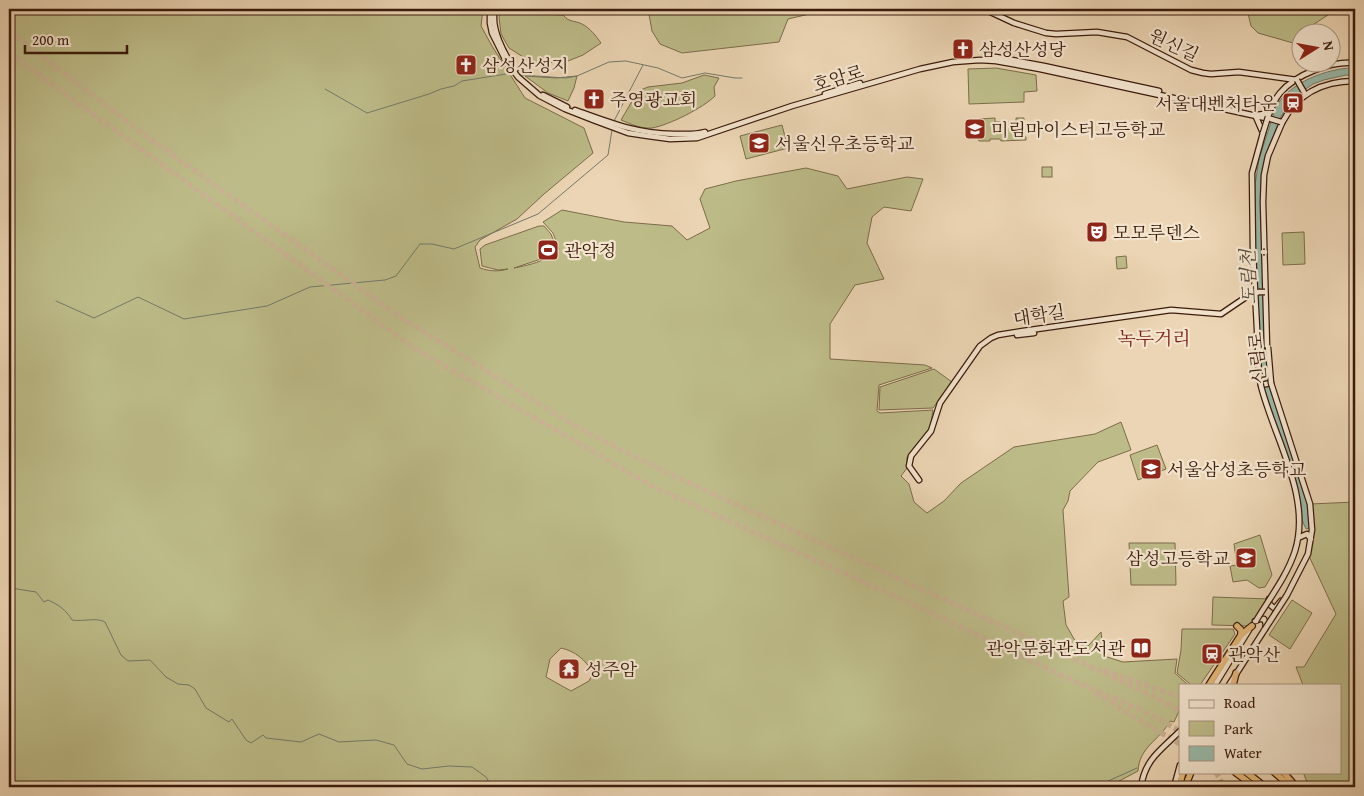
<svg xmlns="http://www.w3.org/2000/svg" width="1364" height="796" font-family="'Gentium Book Plus','Noto Serif KR',serif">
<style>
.green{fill:#bdbc89;stroke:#7c6c4a;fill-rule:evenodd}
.water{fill:#99b9a8;stroke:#737a6a}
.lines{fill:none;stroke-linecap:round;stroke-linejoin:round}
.stream{stroke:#737a6a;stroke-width:1}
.highway-tunnel{stroke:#c9b092;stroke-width:5.5;stroke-dasharray:5.5 3;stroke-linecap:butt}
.secondary-casing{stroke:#3b1b0c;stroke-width:7}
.highway-casing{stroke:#3b1b0c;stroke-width:8}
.secondary{stroke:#f3e4ce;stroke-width:4.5}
.highway{stroke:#e6ba7a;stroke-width:5.5}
.secondary-bridge-casing{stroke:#3b1b0c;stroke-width:7;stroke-linecap:butt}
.secondary-bridge{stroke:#f3e4ce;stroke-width:4.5}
.labels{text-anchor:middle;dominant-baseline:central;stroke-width:4.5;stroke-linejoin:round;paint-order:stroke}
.street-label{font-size:18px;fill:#3b1b0c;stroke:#f3e4ce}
.poi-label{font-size:18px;fill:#3b1b0c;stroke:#f3e4ce;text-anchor:start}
.water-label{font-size:19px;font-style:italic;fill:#574a3b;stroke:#f3e4ce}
.neighbourhood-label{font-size:19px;fill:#7a1f14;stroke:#f3e4ce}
</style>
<rect width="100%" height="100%" fill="#ecd5b4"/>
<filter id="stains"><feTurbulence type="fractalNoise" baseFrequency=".004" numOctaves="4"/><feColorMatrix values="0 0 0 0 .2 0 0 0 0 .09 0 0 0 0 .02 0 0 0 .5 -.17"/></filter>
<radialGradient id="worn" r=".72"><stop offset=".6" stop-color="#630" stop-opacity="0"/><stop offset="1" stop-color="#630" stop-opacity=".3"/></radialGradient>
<g class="green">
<path d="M 9,9 L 483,9 L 481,26 L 492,46 L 525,98 L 584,128 L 593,153 L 544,194 L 517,219 L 480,240 L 475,247 L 480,268 C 489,271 498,272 508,269 L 498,270 L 482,266 L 480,249 L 485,245 L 539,226 L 544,226 L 551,234 L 557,250 L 550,256 L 514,268 C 530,265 547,261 559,249 L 553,233 L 543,222 L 562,210 L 624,222 L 672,226 L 687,240 L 710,228 L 700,199 L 705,189 L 736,181 L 806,168 L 838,176 L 847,189 L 907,177 L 923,179 L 911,211 L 884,207 L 872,217 L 867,243 L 884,279 L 855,285 L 830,324 L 830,359 L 925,365 L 932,368 L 879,385 L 877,411 L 880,413 L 933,410 L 930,429 L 907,457 L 907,468 L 901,476 L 909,484 L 914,502 L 927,513 L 944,501 L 961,483 L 1014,447 L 1095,434 L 1121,422 L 1131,450 L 1098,462 L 1070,491 L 1068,501 L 1063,510 L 1069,597 L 1063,601 L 1066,625 L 1077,644 L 1088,646 L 1101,632 L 1104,656 L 1123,662 L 1177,659 L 1175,673 L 1188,685 L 1180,685 L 1180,709 L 1174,722 L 1170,721 C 1160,740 1139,747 1138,771 L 1108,787 L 9,787 ZM 561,648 C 575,651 586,660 593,673 L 589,681 L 571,691 L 546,677 L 550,659 Z"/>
<path d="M 503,9 L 531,9 L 542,14 L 563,15 C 570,23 574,20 582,24 C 590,28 596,36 601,43 L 583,55 L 568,61 L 547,63 L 531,62 L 509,48 L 501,34 L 499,17 Z"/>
<polygon points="648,9 831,9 788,19 779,42 682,53 660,44 652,31"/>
<polygon points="1247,9 1337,9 1302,32 1293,43 1258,33 1251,26"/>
<polygon points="996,68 1036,75 1037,91 1024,92 1024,102 969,104 968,69"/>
<path d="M 704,75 L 719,78 L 714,87 L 715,96 C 703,108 669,125 652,128 C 641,129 631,124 621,120 L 638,91 L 648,87 L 682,83 Z"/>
<polygon points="525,76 556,78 577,76 574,88 568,101 548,93"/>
<polygon points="995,118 995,122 1016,122 1016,118 1024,118 1024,136 1026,137 1026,140 1001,141 1000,139 990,139 990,141 979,141 977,137 980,137 979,119"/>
<polygon points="782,125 788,148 746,159 740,136"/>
<rect x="1042" y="167" width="10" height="10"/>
<polygon points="1304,232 1305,264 1283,265 1282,233"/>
<polygon points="1126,256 1127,268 1117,269 1116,257"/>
<polygon points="934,369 952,382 933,408 879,410 880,387"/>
<polygon points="1157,445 1166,469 1138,480 1130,455"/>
<polygon points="1355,502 1355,787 1309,787 1303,772 1340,772 1340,685 1303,685 1296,667 1304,667 1336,614 1308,554 1310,546 1310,504"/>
<polygon points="1260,535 1272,575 1265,587 1259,588 1247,580 1233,582 1230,566 1237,565 1234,544"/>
<polygon points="1129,543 1175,543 1176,585 1131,585"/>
<polygon points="1213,597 1269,599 1252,626 1212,625"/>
<polygon points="1292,600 1312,613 1290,649 1269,635"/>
<polygon points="1182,629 1233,629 1235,634 1200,685 1191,685 1177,673 1181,650"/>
</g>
<path class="water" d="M 1353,68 L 1355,69 L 1355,76 L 1346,75 L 1324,80 L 1313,84 L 1294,97 L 1280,118 L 1266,156 L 1261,182 L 1261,223 L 1269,376 L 1309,503 L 1310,528 L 1306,529 L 1302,520 L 1301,504 L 1261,378 L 1255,251 L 1255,185 L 1259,159 L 1276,107 C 1288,83 1328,68 1353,68 Z"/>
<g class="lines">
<g class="stream">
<polyline points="520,75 566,78 577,76 609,62 626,61 658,68 682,78 705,73 735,78 742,78"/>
<polyline points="325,89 367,113 429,94 441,89 454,86 462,81 506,74"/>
<polyline points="614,121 643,65"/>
<polyline points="56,301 94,318 138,297 184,319 267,306 310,287 385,280 396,276 420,244 432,244 454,249 538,214 608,155 612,130"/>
<path d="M 9,586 L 11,588 L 36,592 L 44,602 L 48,600 C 59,605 66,610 72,620 C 83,622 96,617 105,622 L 121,655 L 128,661 L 150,660 L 166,677 L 178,684 L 189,685 L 195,689 L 206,708 L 229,722 L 232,719 L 246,740 L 251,743 L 263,735 L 266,738 L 301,742 L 319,734 L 339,742 L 376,740 L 394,745 L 407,764 L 422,769 L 449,766 L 472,767 L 486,777 L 492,787"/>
<polyline points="1095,787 1137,768"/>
</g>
<g class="highway-tunnel">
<polyline points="9,31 146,136 403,319 580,429 663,471 1068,656 1159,699 1180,711"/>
<polyline points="9,53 414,348 654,487 914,605 1072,680 1150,714 1180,731"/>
<polyline points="1104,670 1165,692 1180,696"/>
<polyline points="1095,693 1180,744"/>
<polyline points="1216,772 1224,787"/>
</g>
<g class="secondary-casing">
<g id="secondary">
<polyline points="490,9 490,23 492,33 506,61 518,77 540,96 565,109 593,120 628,133 648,136 670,139 697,138 792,106 920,69 953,62 980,60 996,61 1040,69 1270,119"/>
<path d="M 495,9 C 490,28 504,54 515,70"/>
<polyline points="984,9 1014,23 1046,33 1056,34 1097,32 1127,37 1191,70 1203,73 1211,74 1239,72 1297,80"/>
<polyline points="988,58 996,57 1044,66 1159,91"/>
<polyline points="825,94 860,83"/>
<polyline points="543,95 567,107"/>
<path d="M 575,110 C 611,123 635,133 674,134 C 685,134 695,135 705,132"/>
<polyline points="1256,115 1264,114 1271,110"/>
<polyline points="1256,117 1263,133 1252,173 1253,252 1258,348 1260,347"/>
<path d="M 1268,117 C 1271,108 1274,100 1280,93 C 1296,74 1331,61 1355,63"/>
<polyline points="1017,335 1034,333"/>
<polyline points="1267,347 1263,202 1264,175 1268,156 1282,123 1281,122"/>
<polyline points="1261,385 1271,383"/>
<polyline points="919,480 909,466 911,456 931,431 940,403 980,346 991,338 998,335 1023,331 1171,310 1221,314 1249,295 1259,292"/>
<polyline points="1269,599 1269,604 1274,608 1276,607 1281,601"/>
<polyline points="1215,685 1249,630"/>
<polyline points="1229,685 1265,629 1266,624 1264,619 1260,619 1255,621"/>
<path d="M 1141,787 C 1145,759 1161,750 1180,731"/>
<polyline points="1174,787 1180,765"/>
</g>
</g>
<g class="highway-casing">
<g id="highway">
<polyline points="1237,626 1241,630 1241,635"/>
<polyline points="1209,685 1241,635 1252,626"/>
<polyline points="1233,685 1236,673"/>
<polyline points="1235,772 1255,787"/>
<polyline points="1246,772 1265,787"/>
<polyline points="1274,772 1290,786"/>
<polyline points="1283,772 1292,782"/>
<polyline points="1179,787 1183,772"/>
<polyline points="1185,787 1191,772"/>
</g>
</g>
<use href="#secondary" class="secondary"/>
<use href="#highway" class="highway"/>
<g class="secondary-bridge-casing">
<g id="secondary-bridge">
<polyline points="1297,80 1305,94"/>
<polyline points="1271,119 1281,122"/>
<path d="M 1282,123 C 1297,94 1323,81 1355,81"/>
<polyline points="1263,133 1268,117"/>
<polyline points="1263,252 1265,252"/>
<polyline points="1259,292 1265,292"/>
<polyline points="1298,538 1307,534 1311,539"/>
<path d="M 1256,621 C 1269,599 1287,576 1295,551 C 1312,497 1274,438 1261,386 C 1258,373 1258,360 1258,348"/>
<polyline points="1265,629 1287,595 1308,554 1312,530 1310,504 1271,383 1268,347"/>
</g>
</g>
<use href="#secondary-bridge" class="secondary-bridge"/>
</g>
<defs>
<g id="church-square" transform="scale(1.125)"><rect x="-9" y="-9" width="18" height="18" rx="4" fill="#8f2418" stroke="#f3e4ce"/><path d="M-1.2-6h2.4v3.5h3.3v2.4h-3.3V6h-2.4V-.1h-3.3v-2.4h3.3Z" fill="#fff"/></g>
<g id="station-square" transform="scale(1.125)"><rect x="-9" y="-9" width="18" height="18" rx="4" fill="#8f2418" stroke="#f3e4ce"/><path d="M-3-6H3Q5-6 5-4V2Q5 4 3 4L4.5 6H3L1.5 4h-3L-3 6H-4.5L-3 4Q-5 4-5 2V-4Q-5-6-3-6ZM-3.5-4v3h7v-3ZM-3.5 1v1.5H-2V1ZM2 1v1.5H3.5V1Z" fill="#fff"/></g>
<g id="school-square" transform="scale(1.125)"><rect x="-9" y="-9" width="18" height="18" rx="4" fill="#8f2418" stroke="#f3e4ce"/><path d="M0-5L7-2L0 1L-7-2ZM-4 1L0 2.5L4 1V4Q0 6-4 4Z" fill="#fff"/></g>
<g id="theatre-square" transform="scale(1.125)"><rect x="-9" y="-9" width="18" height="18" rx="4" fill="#8f2418" stroke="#f3e4ce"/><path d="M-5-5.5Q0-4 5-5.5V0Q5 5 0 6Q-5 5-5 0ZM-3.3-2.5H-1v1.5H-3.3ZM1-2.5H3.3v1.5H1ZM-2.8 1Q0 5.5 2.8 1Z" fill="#fff"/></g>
<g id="stadium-square" transform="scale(1.125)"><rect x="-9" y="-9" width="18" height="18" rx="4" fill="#8f2418" stroke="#f3e4ce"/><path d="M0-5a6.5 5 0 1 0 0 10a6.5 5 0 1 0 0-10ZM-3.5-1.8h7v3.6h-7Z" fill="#fff"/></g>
<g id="library-square" transform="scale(1.125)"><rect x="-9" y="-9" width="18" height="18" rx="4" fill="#8f2418" stroke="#f3e4ce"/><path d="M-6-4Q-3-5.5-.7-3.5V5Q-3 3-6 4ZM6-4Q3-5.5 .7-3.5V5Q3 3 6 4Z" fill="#fff"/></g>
<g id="temple-square" transform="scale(1.125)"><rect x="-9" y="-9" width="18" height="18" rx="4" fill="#8f2418" stroke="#f3e4ce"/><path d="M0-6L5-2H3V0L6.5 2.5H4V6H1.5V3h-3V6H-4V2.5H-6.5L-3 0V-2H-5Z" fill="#fff"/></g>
</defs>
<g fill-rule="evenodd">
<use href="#church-square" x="963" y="49"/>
<use href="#church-square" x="466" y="65"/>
<use href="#church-square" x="594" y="99"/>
<use href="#station-square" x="1293" y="103"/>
<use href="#school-square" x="975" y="129"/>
<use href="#school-square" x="759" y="143"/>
<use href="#theatre-square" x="1097" y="232"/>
<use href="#stadium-square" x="548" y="250"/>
<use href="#school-square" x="1151" y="469"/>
<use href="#school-square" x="1246" y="558"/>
<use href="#library-square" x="1141" y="648"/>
<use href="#station-square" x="1212" y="654"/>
<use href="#temple-square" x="569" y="669"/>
</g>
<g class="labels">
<g class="street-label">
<text transform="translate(1174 45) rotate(25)">원신길</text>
<text transform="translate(838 78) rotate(-17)">호암로</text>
<text transform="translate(1039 315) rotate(-9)">대학길</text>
<text transform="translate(1257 358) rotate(-95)">신림로</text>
</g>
<g class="poi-label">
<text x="979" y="49">삼성산성당</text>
<text x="482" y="65">삼성산성지</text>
<text x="610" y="99">주영광교회</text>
<text x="1277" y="103" text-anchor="end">서울대벤처타운</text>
<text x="991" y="129">미림마이스터고등학교</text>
<text x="775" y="143">서울신우초등학교</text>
<text x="1113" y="232">모모루덴스</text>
<text x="564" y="250">관악정</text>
<text x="1167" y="469">서울삼성초등학교</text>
<text x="1230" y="558" text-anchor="end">삼성고등학교</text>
<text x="1125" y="648" text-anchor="end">관악문화관도서관</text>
<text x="1228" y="654">관악산</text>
<text x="585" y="669">성주암</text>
</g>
<g class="water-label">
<text transform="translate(1248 277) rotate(-92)">도림천</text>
</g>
<g class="neighbourhood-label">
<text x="1154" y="338">녹두거리</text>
</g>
</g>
<rect width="1364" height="796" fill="none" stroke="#ecd5b4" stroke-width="30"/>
<rect x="10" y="10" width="1344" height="776" fill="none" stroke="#3b1b0c" stroke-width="2.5"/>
<rect x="15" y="15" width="1334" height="766" fill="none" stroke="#3b1b0c"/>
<rect x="1179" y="684" width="162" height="90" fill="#f3e4ce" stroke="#a99480"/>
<rect x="1189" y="700" width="25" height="8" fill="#f3e4ce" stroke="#a99480"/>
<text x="1224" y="708" font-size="15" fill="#3b1b0c">Road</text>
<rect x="1189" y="721" width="25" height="15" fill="#bdbc89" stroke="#a99480"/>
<text x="1224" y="734" font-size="15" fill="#3b1b0c">Park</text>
<rect x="1189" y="746" width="25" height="15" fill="#99b9a8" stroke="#a99480"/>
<text x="1224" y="758" font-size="15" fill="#3b1b0c">Water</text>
<g transform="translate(1316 48) rotate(79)"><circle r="24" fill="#f3e4ce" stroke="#a99480"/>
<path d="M0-4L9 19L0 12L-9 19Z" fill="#8f2418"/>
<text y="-8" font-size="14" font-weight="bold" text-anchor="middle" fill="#3b1b0c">N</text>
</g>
<path d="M25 45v8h102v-8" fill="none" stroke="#3b1b0c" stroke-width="2.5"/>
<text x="32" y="45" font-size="15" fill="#3b1b0c" stroke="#f3e4ce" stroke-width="4" paint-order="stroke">200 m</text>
<rect width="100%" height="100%" filter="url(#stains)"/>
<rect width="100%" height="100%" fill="url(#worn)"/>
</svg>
